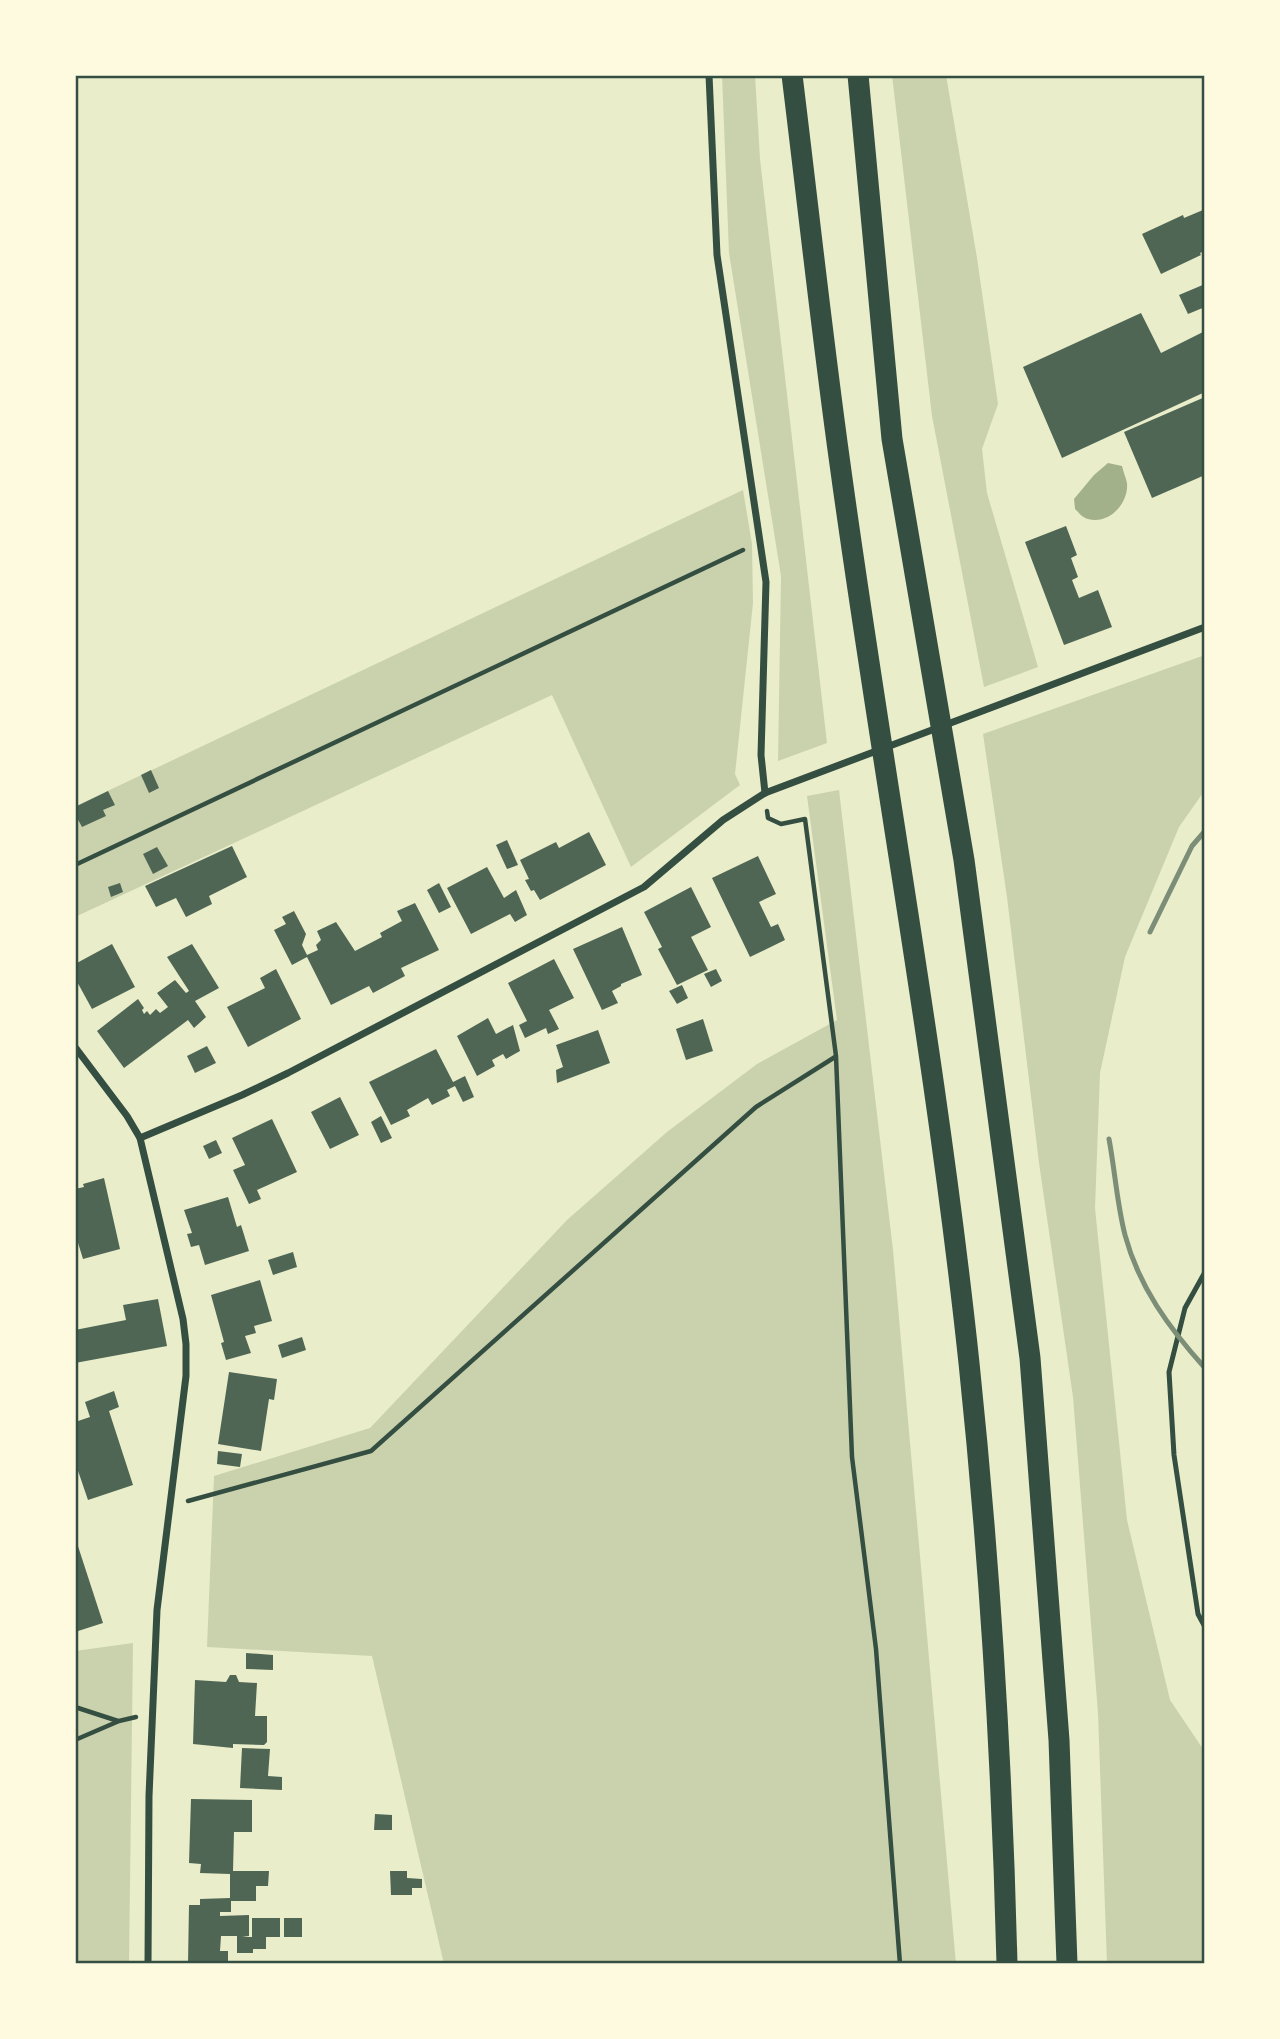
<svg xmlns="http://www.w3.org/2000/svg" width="1280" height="2039" font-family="Barlow,sans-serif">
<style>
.green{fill:#cad2ad}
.water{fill:#a3b18a}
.building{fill:#4f6655}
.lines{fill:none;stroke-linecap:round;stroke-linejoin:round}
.path{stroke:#344e41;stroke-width:4.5}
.service{stroke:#344e41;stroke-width:5}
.minor{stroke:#344e41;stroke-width:7}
.motorway{stroke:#344e41;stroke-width:21}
.rail{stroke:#7c8e77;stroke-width:5}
.neatline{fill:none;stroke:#344e41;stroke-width:2.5}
</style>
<rect width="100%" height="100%" fill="#e9edc9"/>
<g class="green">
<polygon points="722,75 755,75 760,159 827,743 778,761 781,576 729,253"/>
<polygon points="892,75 946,75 977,258 998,404 982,449 987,493 1038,667 984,687 932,416"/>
<polygon points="743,490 752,544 753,603 735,774 740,785 631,867 552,695 75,917 75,801 78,805"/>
<polygon points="1205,655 1205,790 1179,827 1125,957 1100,1073 1095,1208 1127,1520 1170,1700 1205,1752 1205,1964 1107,1964 1098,1713 1073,1397 1039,1163 1007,897 983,734"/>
<polygon points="839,790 893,1250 956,1964 444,1964 372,1656 207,1647 214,1476 370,1428 567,1220 667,1132 757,1064 837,1020 807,796"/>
<polygon points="133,1643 129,1964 75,1964 75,1651"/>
</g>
<path class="water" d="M 1108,463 L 1122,466 C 1123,471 1126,478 1127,483 C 1129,503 1109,525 1088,519 C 1083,518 1079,513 1075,509 L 1074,499 L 1094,475 Z"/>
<g class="building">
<polygon points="1203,210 1205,215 1205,251 1200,253 1201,255 1161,274 1142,234 1183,215 1184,218"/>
<polygon points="1205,284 1205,307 1188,314 1179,295"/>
<polygon points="1141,313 1161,353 1205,331 1205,392 1062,458 1023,367"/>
<polygon points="1205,397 1205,475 1152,498 1124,432"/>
<polygon points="1066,526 1077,555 1071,558 1078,577 1072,580 1079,598 1098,590 1112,627 1064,645 1025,542"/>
<polygon points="151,770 159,788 149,793 141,775"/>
<polygon points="108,791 115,805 103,810 106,816 82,827 75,814 75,807"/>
<polygon points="589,832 606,865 540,900 534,890 531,891 525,880 529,879 520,860 556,842 559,848"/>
<polygon points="507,840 518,865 507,869 496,845"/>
<polygon points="232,846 247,877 209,896 212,904 186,917 176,898 156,907 145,886"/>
<polygon points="157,847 168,866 153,874 143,854"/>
<polygon points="758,856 776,894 759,902 771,927 778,924 785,940 750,957 712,878"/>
<polygon points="487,867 504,898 516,890 527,915 515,922 510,914 471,934 447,888"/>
<polygon points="120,883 123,892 111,897 108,887"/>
<polygon points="439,883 451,907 439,913 427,890"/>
<polygon points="691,887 711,927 691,937 708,970 677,985 658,949 662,947 644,912"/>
<polygon points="415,903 439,950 401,968 405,976 373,993 369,986 331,1005 307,957 292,965 274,930 286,924 282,917 294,911 306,934 302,945 307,955 318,950 316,945 321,940 317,931 336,922 355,951 382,937 380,933 402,921 397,911"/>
<polygon points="622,927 642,975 621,984 621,986 612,991 618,1003 602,1010 573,949"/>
<polygon points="112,944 135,987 92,1009 75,978 75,964"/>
<polygon points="192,944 219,988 195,1001 206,1017 194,1028 188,1020 124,1068 97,1031 138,999 144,1008 142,1010 144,1014 147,1011 150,1015 156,1009 160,1013 168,1007 157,993 175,980 186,993 189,991 167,957"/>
<polygon points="554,959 574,998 549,1010 559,1029 548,1034 546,1028 525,1038 519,1025 527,1021 508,983"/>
<polygon points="276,969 301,1019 248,1047 227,1007 265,988 260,978"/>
<polygon points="716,969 722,981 711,987 704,974"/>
<polygon points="682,985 688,998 677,1004 669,991"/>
<polygon points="488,1018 496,1034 513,1025 520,1051 506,1059 503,1054 492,1060 495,1066 477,1076 457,1036"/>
<polygon points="703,1019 713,1051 686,1060 676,1029"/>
<polygon points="598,1030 610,1063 557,1083 556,1070 563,1067 556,1045"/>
<polygon points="207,1046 216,1063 195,1073 187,1056"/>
<polygon points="436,1049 453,1082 465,1076 474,1097 463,1102 455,1086 447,1090 450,1096 432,1105 428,1098 407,1110 410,1116 391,1125 369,1082"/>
<polygon points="340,1097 359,1135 330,1149 311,1112"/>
<polygon points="381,1116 392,1138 381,1143 371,1122"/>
<polygon points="272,1119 297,1172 257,1190 261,1199 249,1204 233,1170 245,1165 232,1138"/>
<polygon points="216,1140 222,1153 209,1159 203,1146"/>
<polygon points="104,1178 120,1249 83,1259 75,1233 75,1189 84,1187 83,1184"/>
<polygon points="228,1197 237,1227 241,1225 249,1251 205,1265 199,1245 191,1247 187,1234 192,1233 184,1210"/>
<polygon points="293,1252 297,1267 273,1275 268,1260"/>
<polygon points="260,1280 272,1321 254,1326 256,1333 245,1336 251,1353 226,1360 221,1343 224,1342 211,1295"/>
<polygon points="158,1299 167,1346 75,1363 75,1330 126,1320 123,1305"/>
<polygon points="302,1337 306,1350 282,1358 278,1345"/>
<polygon points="229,1372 277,1379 274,1400 269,1399 261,1451 218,1444"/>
<polygon points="114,1391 119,1407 109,1411 133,1485 88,1500 75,1462 75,1422 90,1417 85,1402"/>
<polygon points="218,1451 242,1454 240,1467 217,1464"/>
<polygon points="75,1537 103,1623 75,1632"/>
<polygon points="246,1653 273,1655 273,1670 246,1669"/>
<polygon points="230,1675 236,1675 239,1682 257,1683 255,1716 267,1716 267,1742 264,1745 233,1744 233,1748 193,1744 195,1680 226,1682"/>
<polygon points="242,1748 270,1749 268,1776 282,1777 282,1790 240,1788"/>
<polygon points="191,1799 252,1800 252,1832 234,1832 233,1871 269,1871 268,1886 256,1886 256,1901 231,1901 231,1912 220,1912 220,1916 249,1915 249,1936 242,1937 252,1937 252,1918 280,1918 280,1937 266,1937 266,1949 253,1949 253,1953 237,1953 237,1936 221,1936 220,1951 228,1951 228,1963 188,1964 189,1905 200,1905 200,1899 230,1898 230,1874 200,1873 201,1864 189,1863"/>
<polygon points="375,1814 392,1815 392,1830 374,1830"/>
<polygon points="390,1871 407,1871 407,1878 422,1879 422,1888 412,1888 412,1895 391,1895"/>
<rect x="284" y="1918" width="18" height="19"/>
</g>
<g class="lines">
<g class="path">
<polyline points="767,811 768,818 781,824 805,819 836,1056 852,1457 876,1649 900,1964"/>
<polyline points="75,865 743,550"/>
<polyline points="188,1501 371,1451 756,1107 835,1057"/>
<polyline points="75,1707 118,1721"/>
<polyline points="75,1740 119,1721 136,1717"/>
</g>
<polyline class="service" points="1205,1272 1185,1308 1169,1372 1174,1455 1198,1614 1205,1627"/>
<g class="minor">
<polyline points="709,75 717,255 766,582 761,755 765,793"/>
<polyline points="75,1047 127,1116 140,1138 183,1319 186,1344 186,1376 157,1610 149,1796 148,1964"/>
<polyline points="140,1138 242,1095 288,1073 644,887 723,820 765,793 1205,627"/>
</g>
<g class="motorway">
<path d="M 792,75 C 808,205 822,335 840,464 C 881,764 937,1062 969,1363 C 990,1563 1002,1763 1007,1964"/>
<polyline points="858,75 892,439 964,860 1030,1358 1059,1740 1067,1964"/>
</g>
<g class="rail">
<polyline points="1150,932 1192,846 1205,831"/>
<path d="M 1109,1139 C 1115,1171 1117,1204 1125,1235 C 1139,1287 1169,1328 1205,1368"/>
</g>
</g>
<rect width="1280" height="2039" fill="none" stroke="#fefae0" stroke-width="154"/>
<rect x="77" y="77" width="1126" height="1885" class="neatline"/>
</svg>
